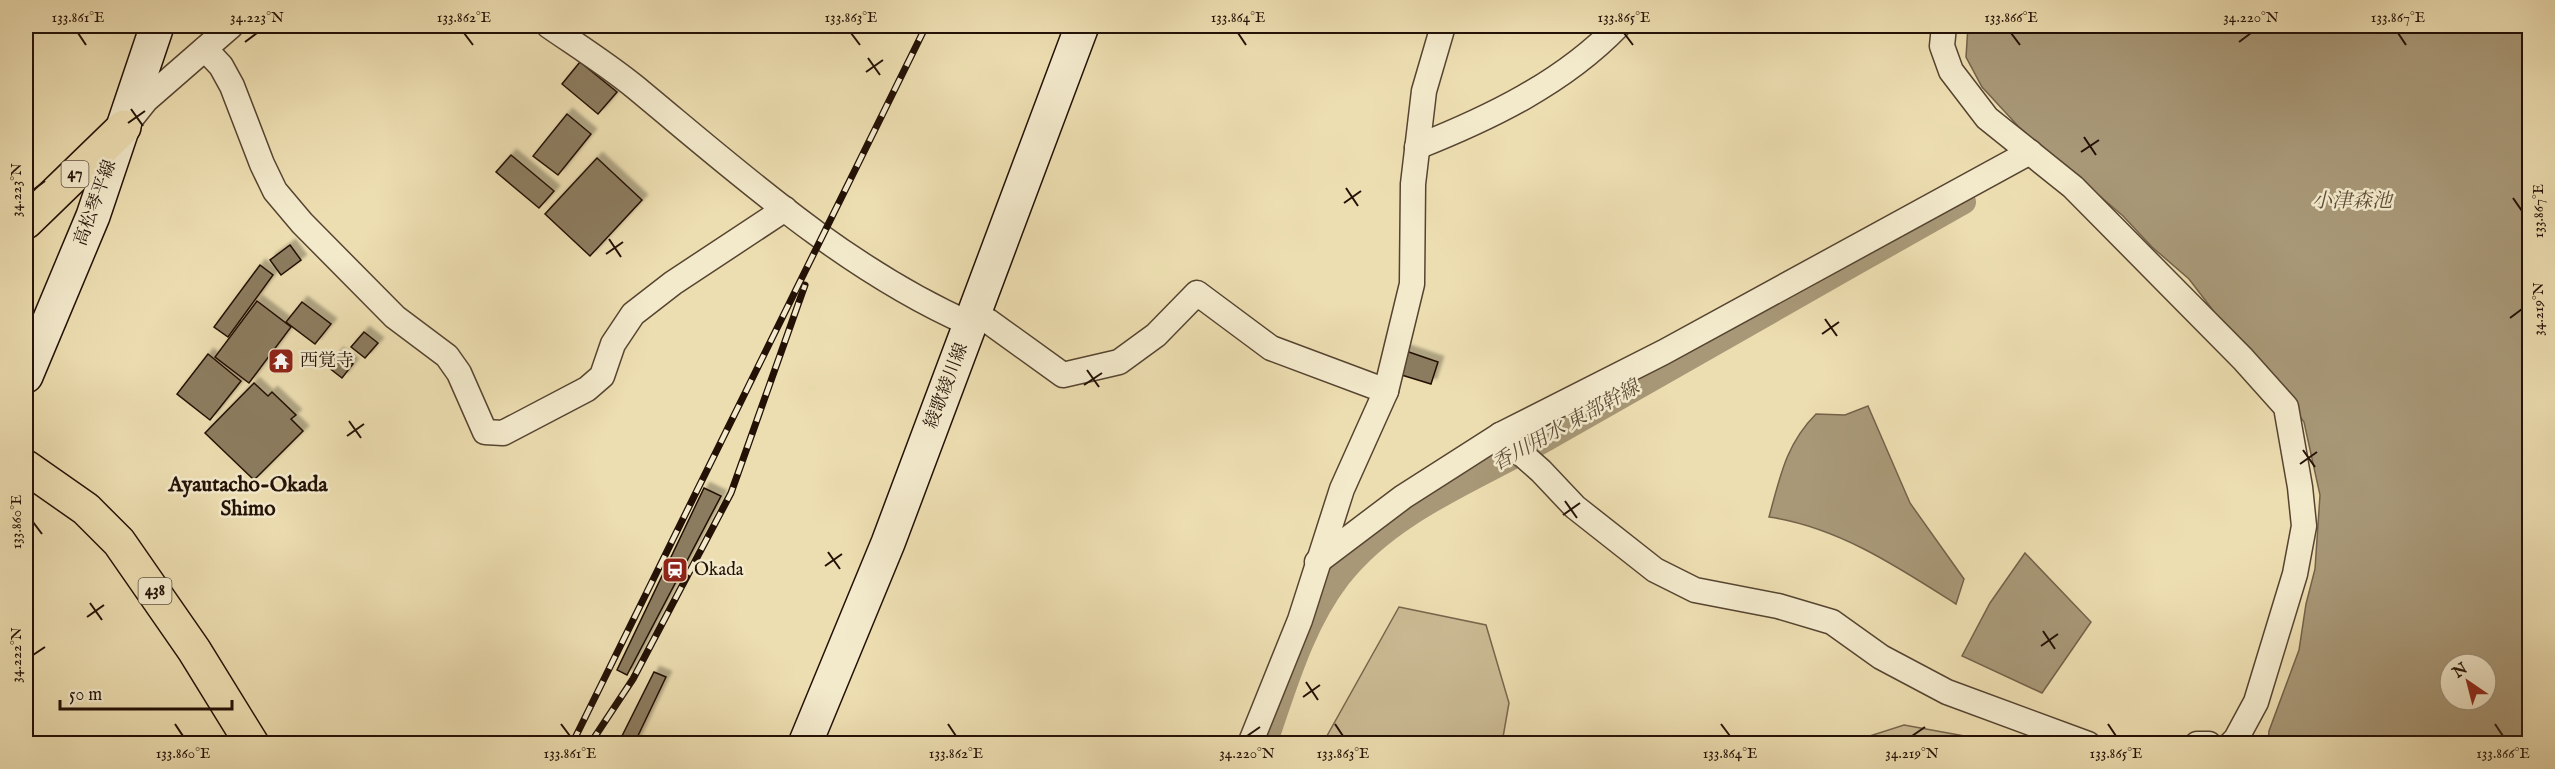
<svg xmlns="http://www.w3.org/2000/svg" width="2555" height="769" font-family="'IM FELL English','Noto Serif JP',serif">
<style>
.green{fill:#cbbb94;stroke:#77664d;stroke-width:1.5}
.water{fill:#a89877;stroke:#73624a;stroke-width:1.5;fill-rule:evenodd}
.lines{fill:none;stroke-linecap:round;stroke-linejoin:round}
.canal{stroke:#a89877;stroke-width:24}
.building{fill:#8c7c5f;stroke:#231106;stroke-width:1.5;filter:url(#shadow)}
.minor-casing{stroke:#564431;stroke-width:27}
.secondary-casing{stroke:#231106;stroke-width:36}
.primary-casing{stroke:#231106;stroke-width:36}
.trunk-casing{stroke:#231106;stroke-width:36}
.minor{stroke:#f3eacc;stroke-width:24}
.secondary{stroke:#f3eacc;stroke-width:33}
.primary{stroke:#eddeb1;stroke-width:33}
.trunk{stroke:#eddeb1;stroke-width:33}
.rail-casing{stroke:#231106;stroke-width:7}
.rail{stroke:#f3eacc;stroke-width:4.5;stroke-dasharray:14;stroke-linecap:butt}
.ticks{fill:none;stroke:#231106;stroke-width:2}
.labels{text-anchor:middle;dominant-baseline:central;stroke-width:5;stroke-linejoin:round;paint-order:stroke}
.shield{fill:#f3eacc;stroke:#615241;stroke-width:1.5}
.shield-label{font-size:16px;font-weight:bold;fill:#231106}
.street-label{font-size:18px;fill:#231106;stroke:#f3eacc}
.poi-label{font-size:18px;fill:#231106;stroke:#f3eacc;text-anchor:start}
.water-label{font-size:20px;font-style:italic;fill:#5f4e39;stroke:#f3eacc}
.quarter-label{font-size:21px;font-weight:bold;fill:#231106;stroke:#f3eacc}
.neatline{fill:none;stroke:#231106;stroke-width:2}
.ticks-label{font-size:15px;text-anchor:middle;fill:#231106}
</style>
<defs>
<filter id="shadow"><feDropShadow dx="5.5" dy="-5.5" stdDeviation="1.5" flood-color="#0004"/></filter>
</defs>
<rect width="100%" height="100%" fill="#eddeb1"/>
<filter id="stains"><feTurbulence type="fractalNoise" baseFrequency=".00333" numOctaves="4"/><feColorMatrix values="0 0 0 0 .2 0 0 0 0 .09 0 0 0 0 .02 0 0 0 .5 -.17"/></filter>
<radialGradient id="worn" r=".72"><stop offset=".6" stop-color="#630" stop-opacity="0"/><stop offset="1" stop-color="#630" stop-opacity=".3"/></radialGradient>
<g class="green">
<polygon points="1399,607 1486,625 1509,703 1502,743 1323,743"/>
<polygon points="1904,725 1992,741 2000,743 1848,743"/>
</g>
<g class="water">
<path d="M 1968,26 L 2529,26 L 2529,743 L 2268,743 L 2269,731 L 2299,650 L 2306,604 L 2315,569 L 2320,495 L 2304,422 L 2251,349 L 2215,313 L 2189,279 L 2152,247 L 2123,216 L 2018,126 L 1982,87 L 1966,57 ZM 2450,664 L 2486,664 L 2486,700 L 2450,700 Z"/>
<path d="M 1868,406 L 1910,503 L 1964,579 L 1956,604 C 1898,567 1838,527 1769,517 C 1780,477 1786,444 1816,414 L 1845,415 Z"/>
<polygon points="2025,553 2091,622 2042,693 1962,656 1990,603"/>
</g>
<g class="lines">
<path class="canal" d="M 1265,744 C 1285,687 1302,625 1339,577 C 1390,511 1475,480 1545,440 C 1684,361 1824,281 1964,202"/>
</g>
<g class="building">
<polygon points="580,62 617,92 598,114 562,84"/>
<polygon points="567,114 591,134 558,175 533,156"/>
<polygon points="511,155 554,191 539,208 496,172"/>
<polygon points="597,158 642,200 590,256 545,214"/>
<polygon points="290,245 301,260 281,275 270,260"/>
<polygon points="260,265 273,275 228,337 214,327"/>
<polygon points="257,301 291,327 249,383 215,357"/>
<polygon points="302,302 331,324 315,344 286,322"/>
<polygon points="364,332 378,343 365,358 351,347"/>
<polygon points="1403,350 1438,362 1431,384 1395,373"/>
<polygon points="338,353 353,364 342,378 328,367"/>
<polygon points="208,354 241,381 210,420 177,394"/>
<polygon points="254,383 268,396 272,392 296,415 291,419 303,431 254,480 205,433"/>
<polygon points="704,488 721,496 627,675 617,670"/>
<polygon points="654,672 666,677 634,744 618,744"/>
</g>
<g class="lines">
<g class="minor-casing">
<g id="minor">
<path d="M 549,26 C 578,46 608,65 635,87 C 739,173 845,269 970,324"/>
<polyline points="1944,26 1942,46 1951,71 1987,118 2073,187 2243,359 2286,407 2300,487 2304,526 2295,574 2256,702 2236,739 2231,744"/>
<polyline points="205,49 221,66 232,86 262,164 275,191 302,223 395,317 447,356 459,373 485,432 503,433 587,389 602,376 613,344 633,314 673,283 785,209"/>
<polyline points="130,120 146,100 231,26"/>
<path d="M 1417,147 C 1490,118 1563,83 1618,26"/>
<polyline points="973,314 988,321 1063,375 1119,362 1156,335 1197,293 1271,348 1386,391"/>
<polyline points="1500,435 1541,471 1575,507 1655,570 1695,590 1778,606 1832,622 1881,657 1947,692 2088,744"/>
<polyline points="1317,562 1403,497 1500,435 1664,352 2030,152"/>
<polyline points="1250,744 1300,620 1342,489 1386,391 1412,284 1413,184 1424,91 1443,26"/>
<polyline points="2197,744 2209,744"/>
</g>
</g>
<g class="secondary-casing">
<g id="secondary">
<polyline points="26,376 93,216 157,26"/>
<polyline points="805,744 888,543 1082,26"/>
</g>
</g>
<g class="primary-casing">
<polyline id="primary" points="26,222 124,127"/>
</g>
<g class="trunk-casing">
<polyline id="trunk" points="26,467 86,509 119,542 194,650 252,744"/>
</g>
<use href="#minor" class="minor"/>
<use href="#secondary" class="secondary"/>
<use href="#primary" class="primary"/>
<use href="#trunk" class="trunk"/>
<g class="rail-casing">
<g id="rail">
<polyline points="572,744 926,26"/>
<polyline points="590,744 633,679 731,493 805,285"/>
</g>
</g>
<use href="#rail" class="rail"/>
</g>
<path class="ticks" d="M 78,33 L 86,45M 464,33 L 473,45M 851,33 L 860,45M 1238,33 L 1246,45M 1624,33 L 1633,45M 2011,33 L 2020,45M 2398,33 L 2406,45M 245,42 L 257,33M 2239,42 L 2251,33M 868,58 L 880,75M 866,72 L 883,60M 131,109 L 143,126M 128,123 L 145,111M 2084,137 L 2096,155M 2081,152 L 2099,140M 1346,188 L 1358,206M 33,190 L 45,181M 2513,198 L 2522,211M 1344,203 L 1361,191M 609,239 L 621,257M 606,254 L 623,242M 2510,318 L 2522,309M 1825,319 L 1837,336M 1822,334 L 1839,322M 1087,370 L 1099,387M 1084,385 L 1102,373M 349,421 L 361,438M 347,436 L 364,424M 2303,450 L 2315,467M 2300,464 L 2317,452M 1565,501 L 1577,518M 1563,515 L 1580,503M 33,522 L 42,534M 828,552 L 840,569M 825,566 L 842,554M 90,603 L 102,620M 87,617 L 104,605M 2043,631 L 2055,649M 2041,646 L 2058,634M 33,655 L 45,647M 1306,682 L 1318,700M 1303,697 L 1320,685M 175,724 L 183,736M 561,724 L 570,736M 948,724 L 956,736M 1335,724 L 1343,736M 1721,724 L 1730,736M 2108,724 L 2116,736M 2495,724 L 2503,736M 1247,736 L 1260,727M 1912,736 L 1925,727"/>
<defs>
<g id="temple-square" transform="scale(1.35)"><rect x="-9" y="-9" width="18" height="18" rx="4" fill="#8f2418" stroke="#f3eacc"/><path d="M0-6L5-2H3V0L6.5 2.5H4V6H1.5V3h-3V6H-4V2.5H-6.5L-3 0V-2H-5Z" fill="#fff"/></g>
<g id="station-square" transform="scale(1.35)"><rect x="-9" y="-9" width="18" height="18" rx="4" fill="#8f2418" stroke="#f3eacc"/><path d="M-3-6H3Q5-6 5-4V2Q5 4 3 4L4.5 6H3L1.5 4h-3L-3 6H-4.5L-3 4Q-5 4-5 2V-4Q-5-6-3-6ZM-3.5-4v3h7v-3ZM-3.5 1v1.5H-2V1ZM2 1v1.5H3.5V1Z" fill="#fff"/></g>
</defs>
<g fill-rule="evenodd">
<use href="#temple-square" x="281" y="361"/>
<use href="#station-square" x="675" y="570"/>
</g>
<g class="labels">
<g class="shield">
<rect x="61.5" y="161" width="27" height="26" rx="4.5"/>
<rect x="138.5" y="578" width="33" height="26" rx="4.5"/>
</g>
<g class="shield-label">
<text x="75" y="174">47</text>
<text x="155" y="591">438</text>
</g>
<g class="street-label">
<text transform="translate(96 203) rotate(-70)">高松琴平線</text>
<text transform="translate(947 386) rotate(-69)">綾歌綾川線</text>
</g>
<g class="poi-label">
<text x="300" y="361">西覚寺</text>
<text x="694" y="570">Okada</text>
</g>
<g class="water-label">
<text x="2352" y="201">小津森池</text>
<text transform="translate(1566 426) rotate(-29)">香川用水 東部幹線</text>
</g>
<g class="quarter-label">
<text x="248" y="485">Ayautacho-Okada<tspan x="248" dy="24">Shimo</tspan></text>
</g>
</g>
<rect width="2555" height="769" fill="none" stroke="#eddeb1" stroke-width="66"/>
<g transform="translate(2468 682) rotate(325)"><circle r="28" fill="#f3eacc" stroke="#a0937d" stroke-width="1.5"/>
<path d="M0-4.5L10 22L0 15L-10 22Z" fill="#8f2418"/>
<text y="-9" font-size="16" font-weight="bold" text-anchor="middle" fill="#231106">N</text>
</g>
<path d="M60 700v9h172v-9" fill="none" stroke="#231106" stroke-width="3"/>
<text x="69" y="700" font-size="18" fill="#231106" stroke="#f3eacc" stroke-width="4.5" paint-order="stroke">50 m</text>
<rect x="33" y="33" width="2489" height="703" class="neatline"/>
<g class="ticks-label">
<text x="78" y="22">133.861°E</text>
<text x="257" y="22">34.223°N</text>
<text x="464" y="22">133.862°E</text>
<text x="851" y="22">133.863°E</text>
<text x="1238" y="22">133.864°E</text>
<text x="1624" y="22">133.865°E</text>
<text x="2011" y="22">133.866°E</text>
<text x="2251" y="22">34.220°N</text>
<text x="2398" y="22">133.867°E</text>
<text transform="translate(16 190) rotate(-90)" y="5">34.223°N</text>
<text transform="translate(2538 211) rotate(-90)" y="5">133.867°E</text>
<text transform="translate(2538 309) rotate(-90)" y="5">34.219°N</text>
<text transform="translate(16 522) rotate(-90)" y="5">133.860°E</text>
<text transform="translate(16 655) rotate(-90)" y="5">34.222°N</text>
<text x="183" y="758">133.860°E</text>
<text x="570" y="758">133.861°E</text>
<text x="956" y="758">133.862°E</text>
<text x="1247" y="758">34.220°N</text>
<text x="1343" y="758">133.863°E</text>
<text x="1730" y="758">133.864°E</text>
<text x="1912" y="758">34.219°N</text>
<text x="2116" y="758">133.865°E</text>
<text x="2503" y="758">133.866°E</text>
</g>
<rect width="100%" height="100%" filter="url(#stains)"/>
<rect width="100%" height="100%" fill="url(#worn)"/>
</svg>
